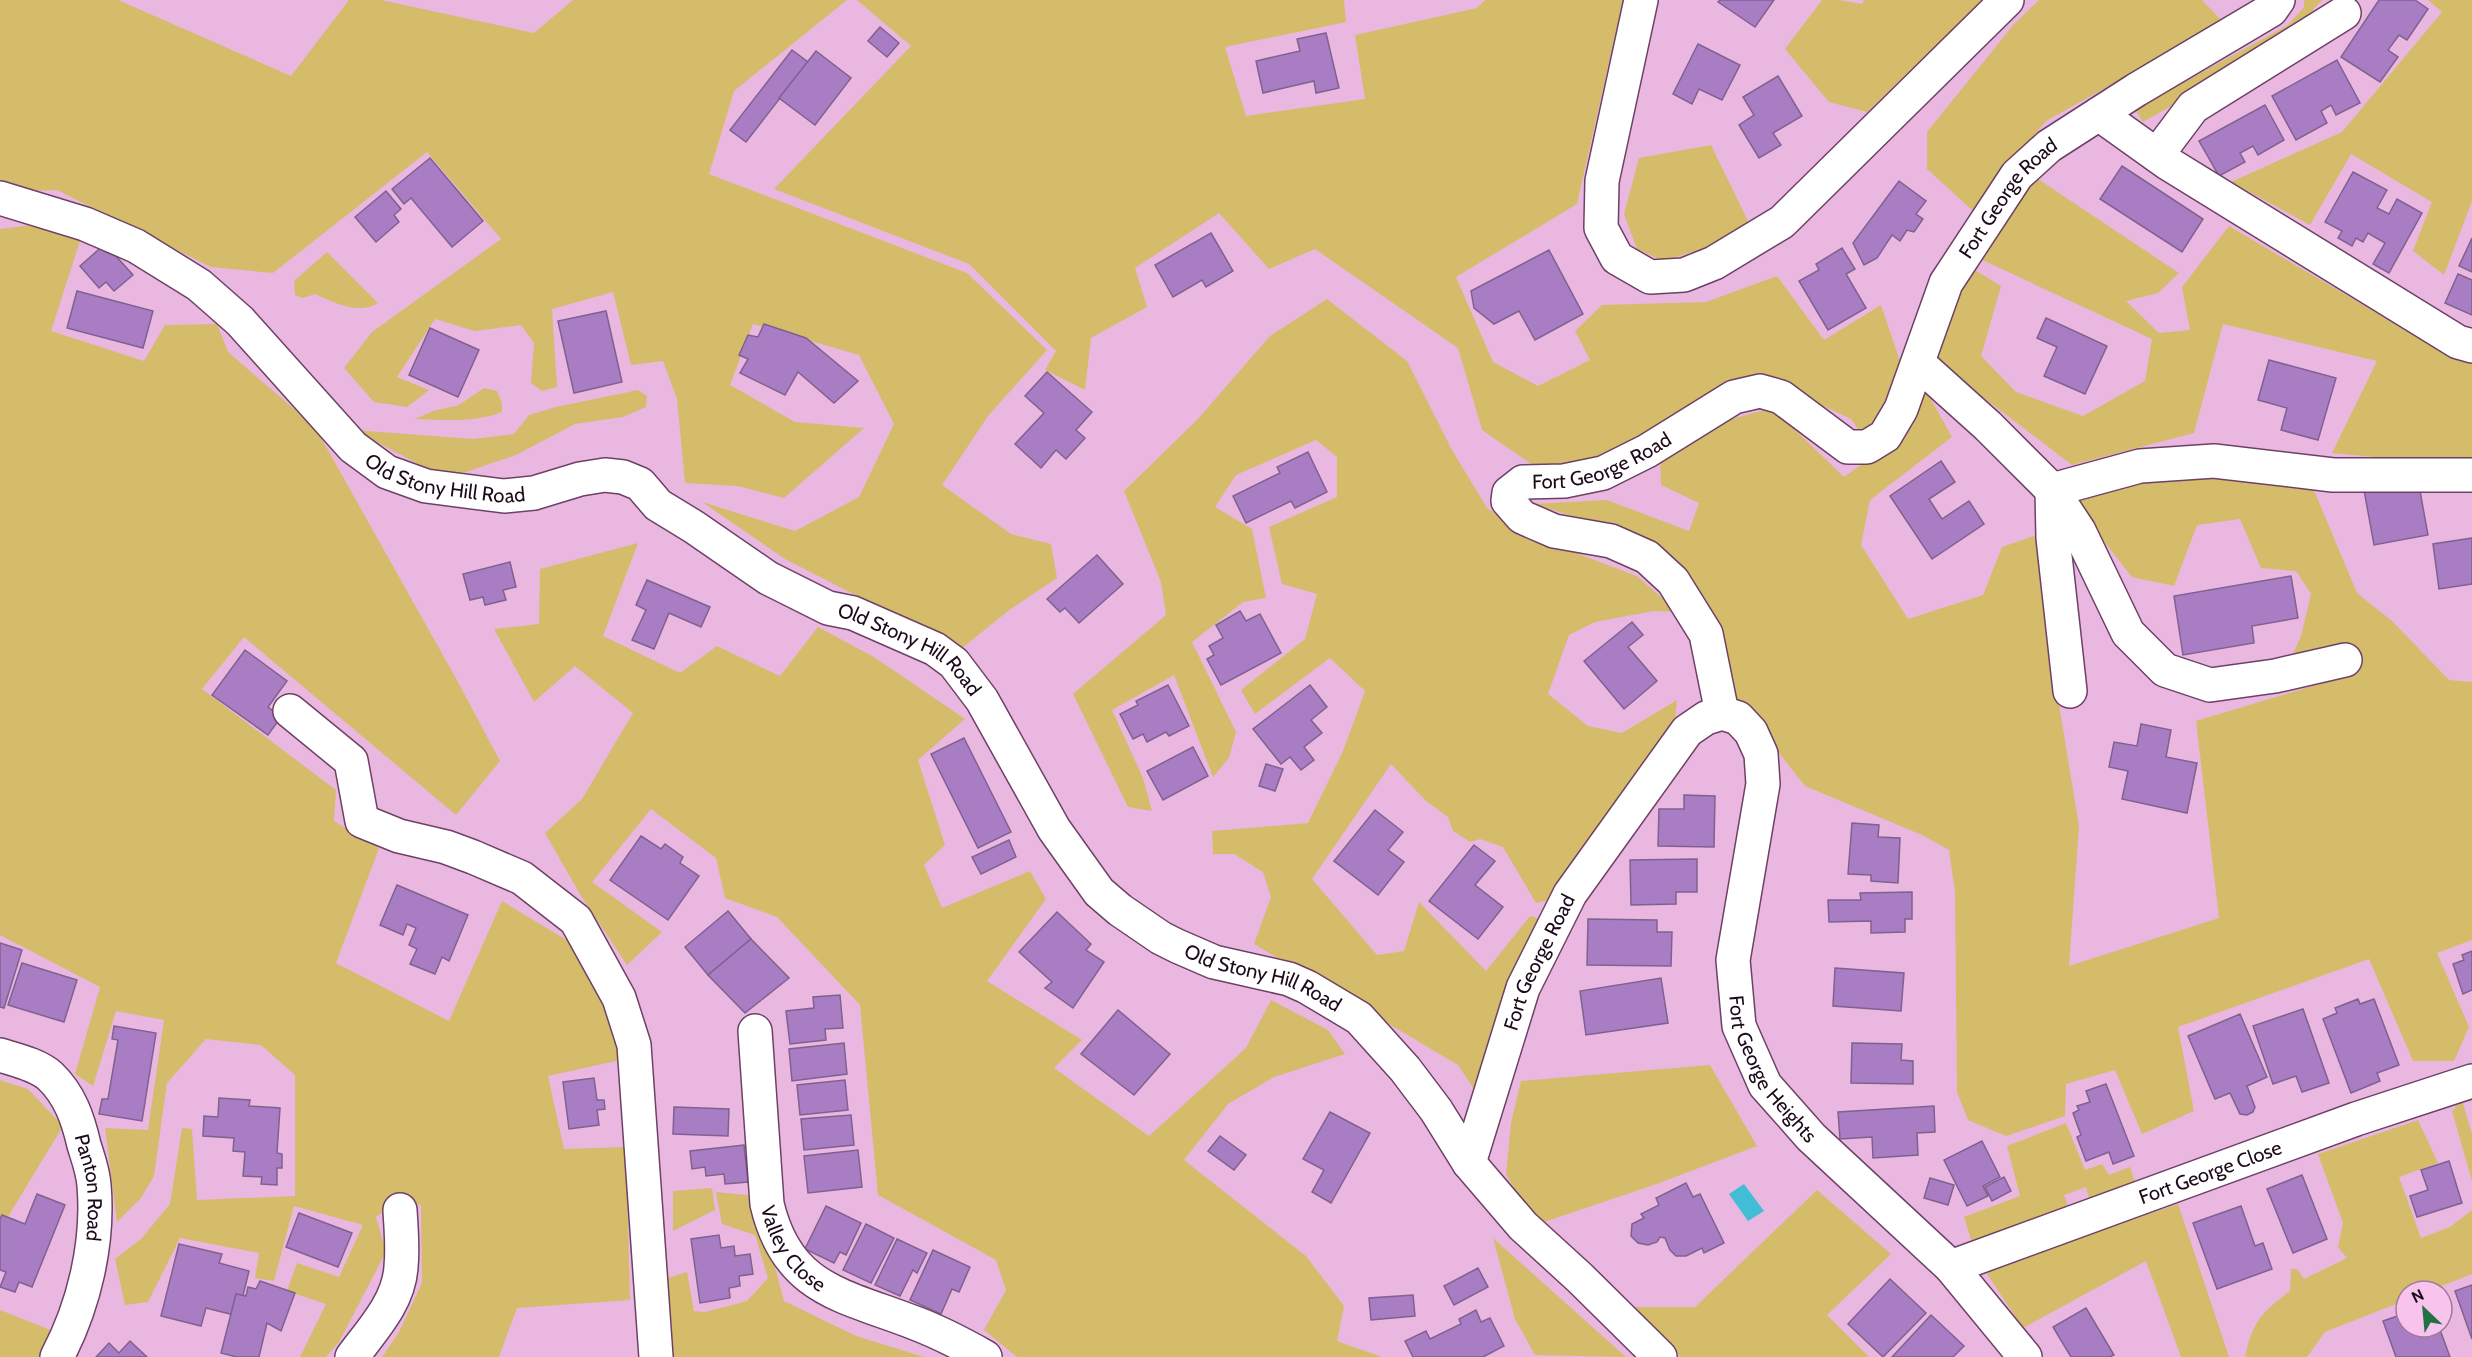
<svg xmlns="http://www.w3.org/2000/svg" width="2472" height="1357" font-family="Cabin,sans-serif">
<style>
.green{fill:#d5bc6b}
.water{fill:#41bed5}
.building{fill:#a97dc3;stroke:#7f6190;stroke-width:1.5}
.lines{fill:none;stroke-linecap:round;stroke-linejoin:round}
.minor-casing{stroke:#6d4166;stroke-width:36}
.minor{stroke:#fff;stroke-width:33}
.labels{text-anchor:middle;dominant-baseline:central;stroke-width:5;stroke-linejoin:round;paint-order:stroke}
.street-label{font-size:20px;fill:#1c0a19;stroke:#f8c4ee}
</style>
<rect width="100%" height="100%" fill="#eab7e1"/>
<g class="green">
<polygon points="0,0 118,0 291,76 349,0 381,0 534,33 573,0 847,0 734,91 709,174 967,273 1047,350 988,416 942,485 1011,534 1051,544 1057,578 1008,611 961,649 785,559 702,502 795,531 859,497 894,424 859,355 753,324 730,385 795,422 864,428 784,498 738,486 685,483 677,399 663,361 631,365 613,292 552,309 557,387 542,391 531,383 534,343 521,325 475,331 435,319 397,377 429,390 407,407 374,402 344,368 372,332 501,239 427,152 273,273 211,267 57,190 0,192"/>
<polygon points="857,0 1344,0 1346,22 1225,47 1246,116 1365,99 1355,35 1477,8 1485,0 1623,0 1577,204 1456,277 1493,362 1538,386 1590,360 1575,331 1602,305 1706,302 1777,276 1824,340 1881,305 1903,370 1866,440 1851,419 1798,394 1759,382 1583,469 1534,466 1482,430 1458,348 1315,249 1269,269 1219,213 1135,268 1147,307 1091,338 1085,390 1045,370 1056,351 969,264 774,189 911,46"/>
<polygon points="1822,0 1839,0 1862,4 1864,0 1983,0 1867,112 1829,102 1785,49"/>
<polygon points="2039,0 2202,0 2223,22 2046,121 1972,210 1927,169 1927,132 2014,24"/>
<polygon points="2304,0 2323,0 2314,8 2303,31 2143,122 2135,109 2288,25 2304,7"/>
<polygon points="2428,0 2472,0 2472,201 2444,275 2413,251 2432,202 2351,154 2310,225 2231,182 2342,132 2442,12"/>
<polygon points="1711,145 1749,223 1702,249 1663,261 1637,249 1624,214 1639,158"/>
<polygon points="2035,177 2179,273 2158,293 2126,301 2159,333 2190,330 2182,287 2229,226 2446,354 2472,358 2472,466 2332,453 2377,361 2223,324 2194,433 2072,465 1934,360 1970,267 2001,286 1981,356 2016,392 2083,416 2145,381 2152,339 1978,258"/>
<polygon points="32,225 80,241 51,331 144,361 165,325 217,324 228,352 315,427 458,682 500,761 456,815 244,637 202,689 336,790 334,821 379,848 336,963 449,1021 502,901 588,953 620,1019 621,1060 548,1076 564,1149 626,1147 630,1300 517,1308 499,1357 382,1357 399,1332 422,1283 421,1205 399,1200 376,1217 386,1252 339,1342 326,1357 300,1357 326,1304 287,1291 297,1263 339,1277 363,1225 294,1206 274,1281 255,1278 259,1253 180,1238 148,1302 125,1305 115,1259 141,1239 170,1204 182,1128 192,1129 197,1200 295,1196 295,1075 261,1045 206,1039 167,1083 154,1176 141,1198 117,1222 105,1128 148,1130 164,1020 116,1011 93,1086 75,1074 100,987 0,935 0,229"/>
<path d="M 327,252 L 378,303 C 359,315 335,303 315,294 L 303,298 L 295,295 L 294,281 Z"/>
<polygon points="1327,299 1407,361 1452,450 1487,508 1528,535 1637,576 1678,612 1654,611 1595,622 1569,635 1548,694 1588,726 1622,733 1677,700 1674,729 1557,898 1536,903 1503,847 1480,839 1470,842 1453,831 1448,817 1426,801 1391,764 1312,879 1377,955 1404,951 1419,902 1486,971 1530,916 1544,920 1476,1092 1458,1065 1254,944 1271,897 1263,872 1234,854 1213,854 1212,831 1308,823 1343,751 1365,691 1330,658 1255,714 1241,690 1305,639 1317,594 1282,584 1269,527 1337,497 1337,457 1316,440 1236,475 1215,507 1252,529 1266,598 1243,602 1192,642 1236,732 1229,758 1213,777 1174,675 1112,710 1143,778 1152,811 1128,807 1073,694 1166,615 1161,582 1124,491 1197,420 1270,336"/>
<polygon points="1924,387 1952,437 1870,500 1861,545 1908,619 1983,595 2002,547 2040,534 2057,692 2079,826 2069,966 2219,918 2196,721 2349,675 2288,665 2301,636 2311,594 2296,571 2261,568 2240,519 2197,525 2174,586 2132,577 2094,529 2076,501 2123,483 2217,471 2311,483 2357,593 2392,621 2449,680 2472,682 2472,940 2437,953 2469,1027 2454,1061 2413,1061 2369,959 2178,1027 2194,1111 2142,1134 2115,1070 2066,1084 2065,1116 2006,1136 1968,1120 1957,1092 1955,892 1949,850 1922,835 1805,786 1734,696 1680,577 1648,539 1533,504 1607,500 1689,531 1699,503 1661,485 1660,460 1724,421 1772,408 1844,477 1905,433"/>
<path d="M 484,388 L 497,391 L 502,403 L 502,412 C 474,423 445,420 415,419 L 433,411 L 459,405 Z"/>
<polygon points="638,390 647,396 646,407 623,417 575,424 516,455 466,472 439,475 354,430 473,439 514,434 529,415 556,407"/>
<polygon points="638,543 603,636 680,673 717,646 780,676 818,627 874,657 965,719 918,760 945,845 924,865 942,908 1030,871 1046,899 987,981 1082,1040 1054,1068 1149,1136 1246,1048 1271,1000 1328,1030 1345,1054 1274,1077 1228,1104 1184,1160 1306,1256 1344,1306 1337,1341 1382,1357 1017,1357 984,1330 1006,1290 996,1260 878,1195 860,1005 777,917 725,898 716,858 651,809 592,882 662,932 627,965 581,896 545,833 582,799 633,713 575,666 534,702 494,629 539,624 540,569"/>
<polygon points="1710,1065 1757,1146 1654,1185 1535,1225 1506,1174 1511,1123 1521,1081"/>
<polygon points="0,1080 28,1089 63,1126 3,1225 0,1234"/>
<polygon points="2462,1100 2472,1134 2472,1181 2452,1111"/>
<path d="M 2418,1120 L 2438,1163 L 2399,1177 L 2421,1238 L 2450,1227 L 2472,1210 L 2472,1274 L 2429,1291 L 2406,1291 L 2406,1300 L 2325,1332 L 2307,1357 L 2245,1357 C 2253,1321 2261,1313 2290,1291 L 2291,1269 L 2297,1269 L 2304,1279 L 2347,1258 L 2338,1247 L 2343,1223 L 2318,1154 Z"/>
<polygon points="2066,1123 2085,1170 2102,1164 2109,1175 2130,1167 2136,1186 2091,1205 2086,1187 2064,1195 2069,1209 1972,1243 1964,1217 2020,1196 2007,1146"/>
<polygon points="712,1188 715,1210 673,1231 673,1191"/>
<polygon points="1817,1190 1891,1254 1827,1315 1869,1357 1680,1357 1626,1307 1695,1307"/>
<polygon points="716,1192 756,1196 784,1301 856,1336 924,1357 668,1357 658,1281 687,1272 694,1311 705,1312 747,1301 768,1278 755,1235 722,1224"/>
<polygon points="2178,1204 2229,1357 2181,1357 2146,1261 2023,1328 1985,1271"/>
<polygon points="1493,1238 1626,1357 1535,1355 1515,1319"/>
<polygon points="0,1310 53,1331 40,1357 0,1357"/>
</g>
<polygon class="water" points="1744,1184 1764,1211 1748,1221 1729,1194"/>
<g class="building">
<polygon points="1720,0 1774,0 1755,27 1718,2"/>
<polygon points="2379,0 2415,0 2428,9 2407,40 2399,35 2388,50 2398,57 2380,82 2341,57"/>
<polygon points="880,27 899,43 887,57 868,41"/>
<polygon points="1326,33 1339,88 1316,93 1314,81 1263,93 1256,61 1300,51 1297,39"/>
<polygon points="1698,44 1740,65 1722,100 1699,89 1692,104 1673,94"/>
<polygon points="792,50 808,62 746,142 730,130"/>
<polygon points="816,51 851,78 815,125 779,98"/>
<polygon points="2337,60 2360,103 2336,115 2331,105 2321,111 2327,123 2296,140 2272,96"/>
<polygon points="1778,76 1802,116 1773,133 1781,145 1759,158 1739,125 1754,115 1743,97"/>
<polygon points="2265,105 2284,140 2258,155 2253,146 2240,153 2245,162 2219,176 2199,141"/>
<polygon points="430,158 483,221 452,247 411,198 404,204 392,189"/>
<polygon points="2122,166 2203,219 2182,252 2100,199"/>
<polygon points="2353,172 2387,190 2377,208 2389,214 2397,199 2422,213 2389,273 2373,264 2385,243 2368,233 2363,242 2356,238 2352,246 2338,238 2342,231 2325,222"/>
<polygon points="1899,181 1926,201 1916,214 1923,219 1914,232 1907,230 1900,241 1892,235 1877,258 1864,265 1853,243"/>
<polygon points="386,191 401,209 394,215 399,222 376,242 355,217"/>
<polygon points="1211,233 1233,271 1206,287 1202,280 1173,297 1155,265"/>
<polygon points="2472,238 2472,272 2459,266"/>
<polygon points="105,244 133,275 114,291 106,282 99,288 80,266"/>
<polygon points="1842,248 1855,269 1846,274 1866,308 1828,330 1799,281 1819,270 1816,264"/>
<polygon points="1549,250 1583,314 1535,340 1519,311 1494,324 1474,308 1471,291"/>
<polygon points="2458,274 2472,280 2472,315 2445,303"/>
<polygon points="77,291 153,311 143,348 67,328"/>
<polygon points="606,311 622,382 574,393 558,321"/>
<polygon points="2046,318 2107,346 2085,394 2044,376 2057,347 2037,338"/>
<polygon points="764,324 806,338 858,381 834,403 798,372 785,395 740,373 748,359 739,355 748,335 758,337"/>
<polygon points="430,328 479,350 458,397 409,375"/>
<polygon points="2269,360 2336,378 2318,440 2281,430 2287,408 2258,400"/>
<polygon points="1047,372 1092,412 1076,430 1085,438 1066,459 1056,450 1041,468 1015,444 1044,413 1025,396"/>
<polygon points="1308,452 1327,492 1295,508 1291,501 1246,523 1233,496 1280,473 1277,467"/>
<polygon points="1941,461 1955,482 1929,499 1942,519 1969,501 1984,524 1932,559 1890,496"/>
<polygon points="2418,480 2428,535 2374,545 2364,490"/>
<polygon points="2472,538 2472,584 2439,589 2433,544"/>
<polygon points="1097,555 1123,584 1079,623 1065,608 1060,612 1047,599"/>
<polygon points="510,562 516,587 503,590 506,600 485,605 483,597 470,600 463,574"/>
<polygon points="2291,576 2298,618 2252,626 2254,643 2183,655 2174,596"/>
<polygon points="647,580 710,607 701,627 669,613 654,649 632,640 646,610 636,605"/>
<polygon points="1240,611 1246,621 1260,614 1281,653 1221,685 1207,659 1214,655 1209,646 1223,638 1216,625"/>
<polygon points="1632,622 1643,635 1628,647 1657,681 1624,709 1584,661"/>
<polygon points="245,650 287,681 268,707 281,717 268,735 212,695"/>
<polygon points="1168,685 1189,726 1169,736 1166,732 1147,742 1143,734 1133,739 1120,714 1138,705 1136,701"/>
<polygon points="1310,685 1327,707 1311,720 1322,733 1304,747 1314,760 1301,770 1290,757 1281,764 1253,729"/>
<polygon points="2141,724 2171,730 2166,757 2197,763 2187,813 2122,799 2128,771 2109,767 2114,742 2137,746"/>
<polygon points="964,738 1011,832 978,848 931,754"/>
<polygon points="1193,747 1208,776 1163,800 1147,771"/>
<polygon points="1266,764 1283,769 1275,791 1259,786"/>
<polygon points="1684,795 1715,796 1714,847 1658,846 1659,809 1684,809"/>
<polygon points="1375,810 1403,832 1388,850 1404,862 1378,895 1334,861"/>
<polygon points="1852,823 1879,825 1878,837 1900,838 1898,883 1871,881 1871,875 1848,874"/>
<polygon points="641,836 661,849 665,844 683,857 680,863 699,876 668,920 610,880"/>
<polygon points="1009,840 1016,857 981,874 972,857"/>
<polygon points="1474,845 1495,861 1475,885 1503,907 1478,939 1429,901"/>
<polygon points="1697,859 1697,892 1676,892 1676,904 1631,905 1630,860"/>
<polygon points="397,885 468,915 449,961 442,957 435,974 410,964 417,949 409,945 416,928 407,924 403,935 380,925"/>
<polygon points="1912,892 1912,919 1905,919 1905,932 1871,933 1871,921 1829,922 1828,900 1861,900 1860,893"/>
<polygon points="728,911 751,939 708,975 685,947"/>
<polygon points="1057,912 1091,944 1086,950 1104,962 1073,1008 1045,988 1052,982 1019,952"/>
<polygon points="1588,919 1657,920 1657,932 1672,932 1671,966 1587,965"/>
<polygon points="751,939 789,978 745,1013 708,975"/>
<polygon points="0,943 22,950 4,1008 0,1007"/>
<polygon points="2472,951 2472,990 2463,994 2453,964 2464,960 2462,955"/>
<polygon points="22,963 77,980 64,1022 8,1005"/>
<polygon points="1835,968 1904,973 1901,1011 1833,1006"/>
<polygon points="1661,978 1668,1023 1586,1035 1580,991"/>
<polygon points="840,995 843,1028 825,1029 826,1040 790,1044 786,1011 814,1008 813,997"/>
<polygon points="2358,999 2360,1004 2374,999 2399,1065 2377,1073 2380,1081 2351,1093 2323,1019 2337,1013 2335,1008"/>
<polygon points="2303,1009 2329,1083 2302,1092 2296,1076 2273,1084 2253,1026"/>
<polygon points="1118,1010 1170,1054 1134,1095 1081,1054"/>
<polygon points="2240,1014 2267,1077 2247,1086 2255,1107 2253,1112 2247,1115 2240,1114 2230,1093 2215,1099 2188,1036"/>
<polygon points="114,1026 156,1033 142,1121 99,1114 102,1099 108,1099 118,1040 112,1039"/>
<polygon points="844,1043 847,1074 792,1081 789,1049"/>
<polygon points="1852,1043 1902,1044 1901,1060 1913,1061 1913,1084 1851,1083"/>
<polygon points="594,1078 597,1100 604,1100 605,1109 597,1110 599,1125 569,1129 563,1082"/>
<polygon points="845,1080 848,1110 800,1115 797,1085"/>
<polygon points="2106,1084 2134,1156 2113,1164 2109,1152 2086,1161 2077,1137 2081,1135 2073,1113 2079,1110 2077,1106 2090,1102 2086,1091"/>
<polygon points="219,1098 250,1100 249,1106 280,1108 277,1153 282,1154 282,1168 277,1168 277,1185 261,1184 262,1177 243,1176 245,1152 233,1151 234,1138 203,1136 204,1116 218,1117"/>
<polygon points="1934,1106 1935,1132 1917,1133 1918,1155 1873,1158 1872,1137 1840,1139 1838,1112"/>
<polygon points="674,1107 729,1109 728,1136 673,1134"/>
<polygon points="1330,1112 1370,1133 1331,1203 1312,1192 1324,1170 1303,1159"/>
<polygon points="851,1115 854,1145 804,1150 801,1119"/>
<polygon points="1220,1136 1246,1155 1234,1170 1208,1151"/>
<polygon points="1982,1141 2000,1177 1983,1186 1988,1196 1967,1206 1944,1160"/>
<polygon points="744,1145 748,1182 725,1184 724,1174 706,1176 705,1167 692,1169 690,1151"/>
<polygon points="858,1150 862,1187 808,1193 804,1156"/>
<polygon points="2449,1161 2462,1203 2417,1217 2410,1196 2428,1190 2421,1170"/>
<polygon points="2302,1175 2327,1239 2293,1253 2267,1189"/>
<polygon points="2004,1177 2011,1191 1992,1201 1985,1187"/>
<polygon points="1930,1178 1954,1185 1948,1205 1924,1198"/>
<polygon points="1686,1183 1693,1197 1700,1194 1724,1243 1704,1253 1702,1248 1686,1256 1676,1256 1670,1250 1665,1238 1660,1237 1657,1242 1648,1245 1638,1243 1631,1236 1632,1224 1644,1218 1641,1214 1659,1205 1656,1198"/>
<polygon points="37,1194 65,1205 32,1287 19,1282 15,1292 0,1287 6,1272 0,1270 0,1219 2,1215 25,1224"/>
<polygon points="826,1206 861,1223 846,1255 840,1252 834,1263 805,1249"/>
<polygon points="2241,1206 2255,1246 2263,1243 2272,1269 2217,1289 2193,1223"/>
<polygon points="299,1213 352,1233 338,1267 286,1247"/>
<polygon points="866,1224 894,1238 871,1283 843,1270"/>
<polygon points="719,1235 721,1248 734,1246 735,1256 750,1254 753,1274 739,1276 740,1286 729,1288 730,1298 700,1303 691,1239"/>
<polygon points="897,1239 927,1253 917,1273 913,1270 900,1296 875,1285"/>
<polygon points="179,1244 222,1254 219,1263 249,1271 238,1316 206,1308 201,1326 161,1316"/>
<polygon points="933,1250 970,1267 959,1292 952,1289 941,1314 910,1300"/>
<polygon points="1478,1268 1488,1287 1454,1305 1444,1286"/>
<polygon points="1890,1279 1926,1313 1883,1357 1848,1324"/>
<polygon points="260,1281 295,1293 281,1331 267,1323 259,1357 237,1357 221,1353 236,1294 246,1296 248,1287 256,1289"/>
<polygon points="2472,1285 2472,1339 2455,1291"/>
<polygon points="1413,1295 1415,1316 1371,1320 1369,1298"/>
<polygon points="2086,1308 2114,1355 2110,1357 2071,1357 2053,1327"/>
<polygon points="1476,1310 1481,1322 1490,1318 1504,1346 1483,1357 1413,1357 1405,1341 1426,1331 1430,1339 1461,1324 1459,1319"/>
<polygon points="2406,1313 2406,1327 2439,1327 2450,1357 2396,1357 2383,1321"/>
<polygon points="1931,1315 1964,1346 1953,1357 1892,1357"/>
<polygon points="130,1341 147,1357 96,1357 109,1343 119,1353"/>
</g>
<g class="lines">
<g class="minor-casing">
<g id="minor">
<polyline points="1641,0 1602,181 1601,228 1617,258 1650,277 1684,275 1714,263 1782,222 2007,0"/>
<polyline points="2099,114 2169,164 2458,342 2472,346"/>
<polyline points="2157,155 2193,107 2344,13"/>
<path id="s1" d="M 0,198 L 85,224 L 136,246 L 199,285 L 240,321 L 353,447 L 387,472 L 426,486 L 504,496 L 534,493 L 580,479 L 605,475 L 623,477 L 640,484 L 658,505 L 694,527 L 768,578 L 828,608 L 853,613 L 935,649 L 954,663 L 982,700 L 1054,829 L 1099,892 L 1120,910 L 1161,938 L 1177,946 L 1214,962 L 1289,979 L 1307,987 L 1359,1018 L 1405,1069 L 1436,1110 L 1469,1163 L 1523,1226 L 1580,1278 L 1660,1357"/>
<polyline points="1918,363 1988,426 2052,490 2079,531 2128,633 2165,670 2210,685 2275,676 2345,660"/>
<polyline points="2052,490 2140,466 2214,461 2333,475 2472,475"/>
<polyline points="2052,490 2053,538 2070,691"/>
<polyline points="290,711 351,761 362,821 399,836 446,847 473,857 522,878 576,920 619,998 634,1045 656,1357"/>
<path id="s2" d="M 1722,713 L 1738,718 L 1751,732 L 1761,754 L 1763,784 L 1733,960 L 1739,1026 L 1765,1085 L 1811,1137 L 1951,1267 L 2025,1357"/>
<path id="s3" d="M 755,1031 L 767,1204 C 787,1290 843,1295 915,1323 C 939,1332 962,1344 985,1357"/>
<path id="s4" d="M 0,1055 C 16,1060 38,1065 50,1076 C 70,1095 78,1119 84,1145 C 88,1158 93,1171 94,1185 C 99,1243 84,1306 57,1357"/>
<path id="s5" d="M 1469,1163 L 1523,988 L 1570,894 L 1687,731 L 1706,718 L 1722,713 L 1706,634 L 1673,581 L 1647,557 L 1611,541 L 1554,531 L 1522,517 L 1508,501 L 1509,493 L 1523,482 L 1564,481 L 1603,473 L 1647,451 L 1734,397 L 1760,391 L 1781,397 L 1848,447 L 1867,447 L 1885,436 L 1901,409 L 1946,283 L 2017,175 L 2049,146 L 2136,90 L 2271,10 L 2278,0"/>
<path id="s6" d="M 1951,1267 L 2356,1119 L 2472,1081"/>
<path d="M 352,1357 C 372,1330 399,1302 401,1267 C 403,1248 401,1229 400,1210"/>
</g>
</g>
<use href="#minor" class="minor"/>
</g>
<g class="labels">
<g class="street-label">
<text stroke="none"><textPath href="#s5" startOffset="1562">Fort George Road</textPath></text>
<text stroke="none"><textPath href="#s5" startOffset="969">Fort George Road</textPath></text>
<text stroke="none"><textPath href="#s1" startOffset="543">Old Stony Hill Road</textPath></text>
<text stroke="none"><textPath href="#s1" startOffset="1065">Old Stony Hill Road</textPath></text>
<text stroke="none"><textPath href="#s5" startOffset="213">Fort George Road</textPath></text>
<text stroke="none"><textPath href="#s1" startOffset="1569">Old Stony Hill Road</textPath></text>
<text stroke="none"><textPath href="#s2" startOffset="388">Fort George Heights</textPath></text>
<text stroke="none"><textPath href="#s6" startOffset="276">Fort George Close</textPath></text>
<text stroke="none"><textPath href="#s4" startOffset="176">Panton Road</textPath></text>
<text stroke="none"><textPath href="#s3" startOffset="226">Valley Close</textPath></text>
</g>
</g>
<g transform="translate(2424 1309) rotate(334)"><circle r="28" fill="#f8c4ee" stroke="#a07a99" stroke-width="1.5"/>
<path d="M0-4.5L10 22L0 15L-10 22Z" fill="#227141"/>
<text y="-9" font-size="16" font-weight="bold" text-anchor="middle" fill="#1c0a19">N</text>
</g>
</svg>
